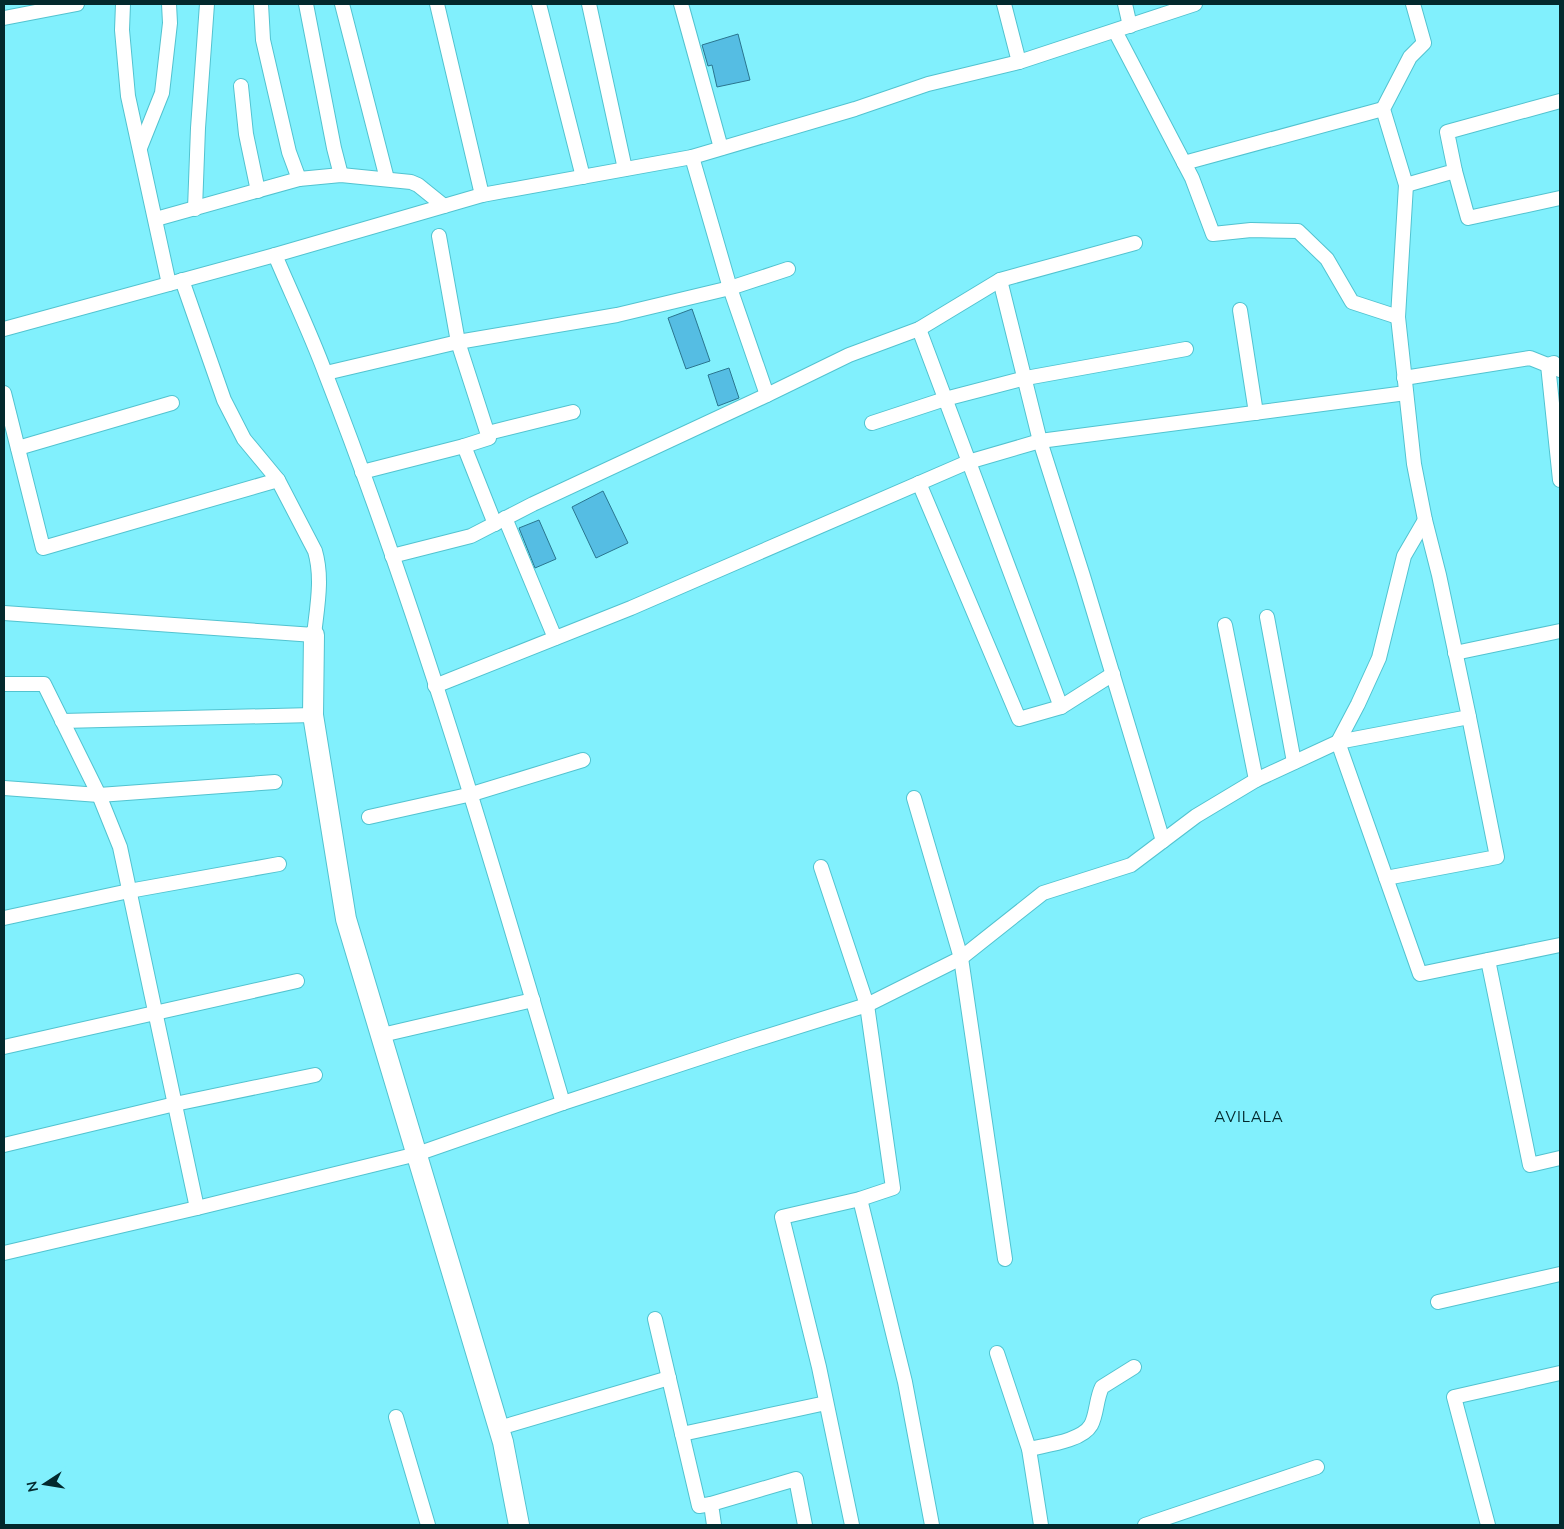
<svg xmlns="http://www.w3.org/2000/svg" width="1564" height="1529" font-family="Mulish,sans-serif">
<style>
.building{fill:#55bde3;stroke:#2a758f}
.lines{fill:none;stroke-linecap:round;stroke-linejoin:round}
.street-casing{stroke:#52c3d0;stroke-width:16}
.secondary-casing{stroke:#52c3d0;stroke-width:22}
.street{stroke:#fff;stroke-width:14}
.secondary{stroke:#fff;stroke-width:20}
.labels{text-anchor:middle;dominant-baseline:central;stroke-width:4;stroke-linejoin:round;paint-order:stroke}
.quarter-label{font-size:15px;letter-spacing:1px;fill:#03292d;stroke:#81f0fd}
</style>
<rect width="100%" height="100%" fill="#81f0fd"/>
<g class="building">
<polygon points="738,34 750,80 717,87 712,65 708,66 702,45"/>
<polygon points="692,309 710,361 686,369 668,318"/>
<polygon points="729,368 739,398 718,406 708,375"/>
<polygon points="603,491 628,543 596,558 572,507"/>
<polygon points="539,520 556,559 535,568 519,528"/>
</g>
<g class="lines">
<g class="street-casing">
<g id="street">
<polyline points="123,4 122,30 128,96 169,284"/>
<polyline points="261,4 263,40 289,152 299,179"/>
<polyline points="306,4 334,148 341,175"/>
<polyline points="342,4 387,179"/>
<polyline points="437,4 482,195"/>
<polyline points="539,4 583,177"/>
<polyline points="589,4 625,169"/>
<polyline points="681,4 721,148"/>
<polyline points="1004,4 1019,62"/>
<polyline points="1125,4 1130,26"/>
<polyline points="4,18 77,4"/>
<polyline points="1115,31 1192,178 1213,234 1251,230 1298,231 1327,259 1352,302 1398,317"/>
<polyline points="241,86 246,134 258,191"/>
<polyline points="140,148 162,93 170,23 169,4"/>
<polyline points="692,157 730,288 767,395"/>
<polyline points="1184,163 1383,109"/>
<polyline points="1455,171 1468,218 1560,198"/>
<polyline points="1406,185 1455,171 1447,132 1560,101"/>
<polyline points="195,209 198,128 207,4"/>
<polyline points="156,219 299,179 341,175 411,182 418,185 444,206"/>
<polyline points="439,236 458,342 489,438 464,446 495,524"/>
<path d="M 275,255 C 292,295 311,334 326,375 C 419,613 491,858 563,1103"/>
<polyline points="1000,280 1040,441 1083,576 1163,841"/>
<polyline points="1240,310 1256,413"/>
<polyline points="4,329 275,255 482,195 692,157 855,109 928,84 1019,62 1195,4"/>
<polyline points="919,329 1061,707 1113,674"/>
<polyline points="1554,363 1548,365 1560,480"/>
<polyline points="326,373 458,342 617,315 730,288 788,269"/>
<polyline points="1404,378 1530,358 1560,370"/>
<polyline points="4,393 43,548 278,480"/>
<polyline points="872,423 945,399 1026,378 1186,349"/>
<polyline points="488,433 573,412"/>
<polyline points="18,448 172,403"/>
<polyline points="362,472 464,446"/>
<polyline points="919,483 1019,719 1061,707"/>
<polyline points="505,518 555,638"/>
<polyline points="1425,520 1404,556 1379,658 1358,704 1338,742 1420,974 1560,945"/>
<polyline points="392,556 471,536 533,504 767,395 849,355 919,329 1000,280 1135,243"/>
<path d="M 4,613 L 314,635 C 317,607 323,578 315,551 L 278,480 L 244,439 L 224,400 L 182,280"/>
<polyline points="1267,617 1294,762"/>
<polyline points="1225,625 1256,780"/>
<polyline points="1455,653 1560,631"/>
<polyline points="4,684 44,684 99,795 120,847 197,1208"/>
<polyline points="435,686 631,608 968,462 1040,441 1406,393"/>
<polyline points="62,721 313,715"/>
<polyline points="4,788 99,795 275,782"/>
<polyline points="914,798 961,958 1005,1259"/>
<polyline points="369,817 472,794 583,760"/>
<polyline points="821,867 867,1005 893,1188 860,1199 782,1217 819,1367 852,1525"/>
<polyline points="1386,878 1497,857 1469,717"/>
<polyline points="4,918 129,891 279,864"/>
<polyline points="1488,960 1530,1165 1560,1158"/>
<polyline points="382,1035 533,1000"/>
<polyline points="4,1047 297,981"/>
<polyline points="4,1145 175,1104 315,1075"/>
<polyline points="860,1199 905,1382 932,1525"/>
<polyline points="4,1253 197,1208 417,1154 563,1103 739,1045 867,1005 961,958 1043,893 1131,865 1196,816 1256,780 1338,742 1469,717 1439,575 1425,520 1414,464 1398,317 1406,185 1383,109 1410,57 1424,43 1413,4"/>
<polyline points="1438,1302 1560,1274"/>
<polyline points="655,1319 699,1506 711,1504"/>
<polyline points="997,1353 1029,1449 1041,1525"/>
<polyline points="396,1417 428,1525"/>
<polyline points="499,1428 669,1378"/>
<polyline points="682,1434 826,1403"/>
<path d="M 1029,1449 C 1046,1445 1082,1441 1091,1425 C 1097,1414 1096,1399 1102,1387 L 1134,1367"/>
<polyline points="714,1525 711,1504 796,1479 805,1525"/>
<polyline points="1145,1525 1317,1467"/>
<polyline points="1488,1525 1454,1397 1560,1373"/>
</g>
</g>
<g class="secondary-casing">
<polyline id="secondary" points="314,635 313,715 346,919 503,1442 519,1525"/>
</g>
<use href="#street" class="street"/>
<use href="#secondary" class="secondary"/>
</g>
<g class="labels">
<g class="quarter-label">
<text x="1249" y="1116">AVILALA</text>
</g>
</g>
<rect width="1564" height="1529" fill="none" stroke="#03292d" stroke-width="10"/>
<g transform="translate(45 1484) rotate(258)" stroke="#81f0fd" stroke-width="4" paint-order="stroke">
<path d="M0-4L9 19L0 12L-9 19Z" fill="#03292d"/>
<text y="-8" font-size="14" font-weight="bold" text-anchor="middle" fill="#03292d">N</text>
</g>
</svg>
